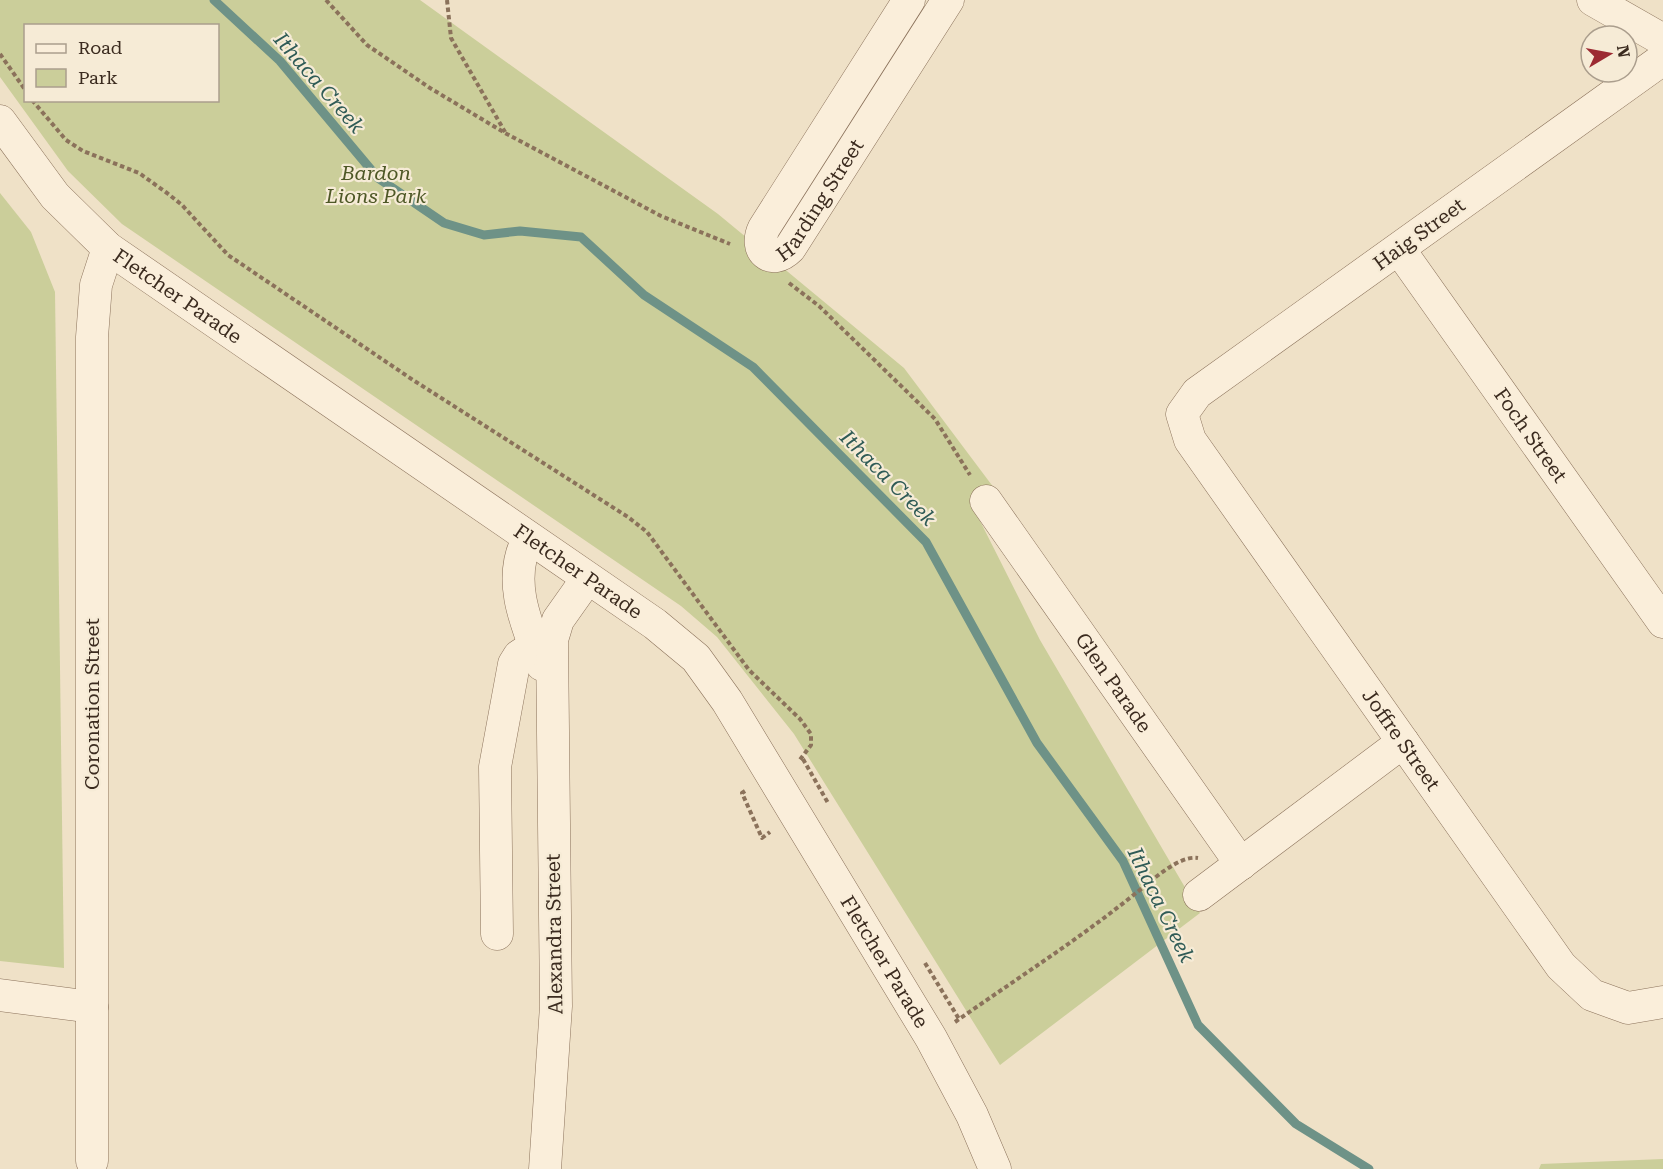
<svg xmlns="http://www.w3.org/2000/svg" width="1663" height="1169" font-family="'Roboto Serif',serif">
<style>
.green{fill:#cbce9a;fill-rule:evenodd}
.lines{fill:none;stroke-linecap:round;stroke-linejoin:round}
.stream{stroke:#6e9287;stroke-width:9}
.minor-casing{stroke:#8b725b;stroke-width:33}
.path{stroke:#8b725b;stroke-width:4;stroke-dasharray:4.5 3;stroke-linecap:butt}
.minor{stroke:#faeeda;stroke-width:32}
.labels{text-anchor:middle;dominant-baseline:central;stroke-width:4.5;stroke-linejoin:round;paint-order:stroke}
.park-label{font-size:20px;font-style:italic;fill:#4e5826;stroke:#f6ebd6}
.street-label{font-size:20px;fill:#3b2b1f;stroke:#f6ebd6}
.water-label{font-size:21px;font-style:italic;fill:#2f5b56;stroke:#f6ebd6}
</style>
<rect width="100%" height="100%" fill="#efe1c7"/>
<g class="green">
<path d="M 0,0 L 420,0 L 718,214 L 904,368 L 997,492 L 975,511 L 1040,640 L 1200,913 L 1000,1065 L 794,734 L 717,637 L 681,606 L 122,224 L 68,171 L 0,77 ZM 26,26 L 218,26 L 218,100 L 26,100 Z"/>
<polygon points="0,193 31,232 55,292 64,968 0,961"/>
<polygon points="1663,1159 1663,1169 1539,1169 1541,1164"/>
</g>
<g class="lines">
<polyline class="stream" points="214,0 280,61 378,178 444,223 484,235 520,231 581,237 644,295 753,367 926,542 1037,743 1123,861 1198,1025 1296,1124 1369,1169"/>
<g class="minor-casing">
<g id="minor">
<path id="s1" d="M 909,0 L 764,228 C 753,250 771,267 790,248 L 948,0"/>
<polyline points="1593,0 1663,40"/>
<path id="s2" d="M 1663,59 L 1197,393 L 1182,414 L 1190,440 L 1561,966 L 1592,995 L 1628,1008 L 1663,1002"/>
<path id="s3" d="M 0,121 L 55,196 L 108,248 L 655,624 L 696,658 L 727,701 L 931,1038 L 972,1115 L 995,1169"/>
<path id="s4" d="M 1399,249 L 1663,622"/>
<path id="s5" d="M 986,501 L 1241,864"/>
<path d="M 528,539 C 506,580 527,626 542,665"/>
<polyline points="1199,895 1403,742"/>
<polyline points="497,934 495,767 514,664 519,656 534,646"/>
<polyline points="0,995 92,1007"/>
<polyline points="92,1161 92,337 96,285 108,248"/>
<polyline points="545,1169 556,1006 552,640 558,620 587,579"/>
</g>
</g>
<g class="path">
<polyline points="326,0 367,45 430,88 505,133 661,216 730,244"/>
<polyline points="447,0 451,38 505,132"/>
<polyline points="0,54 26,91"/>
<polyline points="32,100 66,140 83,151 139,173 167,193 182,205 228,255 413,380 628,517 647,532 749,670 800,719 811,734 811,745 799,761"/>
<polyline points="789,283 819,306 935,419 970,475"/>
<polyline points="803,759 828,803"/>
<polyline points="745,791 742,793 762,838 770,832"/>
<polyline points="925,963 959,1019"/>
<path d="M 955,1022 C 1016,979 1078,940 1136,893 C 1152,881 1178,855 1198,858"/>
</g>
<use href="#minor" class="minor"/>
</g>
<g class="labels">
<g class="park-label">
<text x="376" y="173">Bardon<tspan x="376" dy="23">Lions Park</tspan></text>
</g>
<g class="street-label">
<text stroke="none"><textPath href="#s1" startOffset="381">Harding Street</textPath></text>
<text transform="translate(1419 234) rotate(-36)">Haig Street</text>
<text stroke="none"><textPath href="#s3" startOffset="252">Fletcher Parade</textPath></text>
<text stroke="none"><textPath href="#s4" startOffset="228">Foch Street</textPath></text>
<text stroke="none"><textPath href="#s3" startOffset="738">Fletcher Parade</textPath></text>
<text stroke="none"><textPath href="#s5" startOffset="222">Glen Parade</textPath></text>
<text transform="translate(92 704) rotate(-90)">Coronation Street</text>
<text stroke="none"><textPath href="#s2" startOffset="993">Joffre Street</textPath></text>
<text transform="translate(554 934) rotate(-91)">Alexandra Street</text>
<text stroke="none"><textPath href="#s3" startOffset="1242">Fletcher Parade</textPath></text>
</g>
<g class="water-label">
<text transform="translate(319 83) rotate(49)">Ithaca Creek</text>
<text transform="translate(888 478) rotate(45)">Ithaca Creek</text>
<text transform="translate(1161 905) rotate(64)">Ithaca Creek</text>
</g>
</g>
<rect x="24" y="24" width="195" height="78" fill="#f6ebd6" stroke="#ab9e8d" stroke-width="1.5"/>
<rect x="36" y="44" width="30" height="9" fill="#faeeda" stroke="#ab9e8d" stroke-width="1.5"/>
<text x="78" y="54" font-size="18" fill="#3b2b1f">Road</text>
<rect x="36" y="69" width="30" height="18" fill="#cbce9a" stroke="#ab9e8d" stroke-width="1.5"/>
<text x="78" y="84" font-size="18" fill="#3b2b1f">Park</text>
<g transform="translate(1609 54) rotate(80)"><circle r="28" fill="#f6ebd6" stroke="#ab9e8d" stroke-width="1.5"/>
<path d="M0-4.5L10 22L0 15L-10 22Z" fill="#9c2a32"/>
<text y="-9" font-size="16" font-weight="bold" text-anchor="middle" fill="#3b2b1f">N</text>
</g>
</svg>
